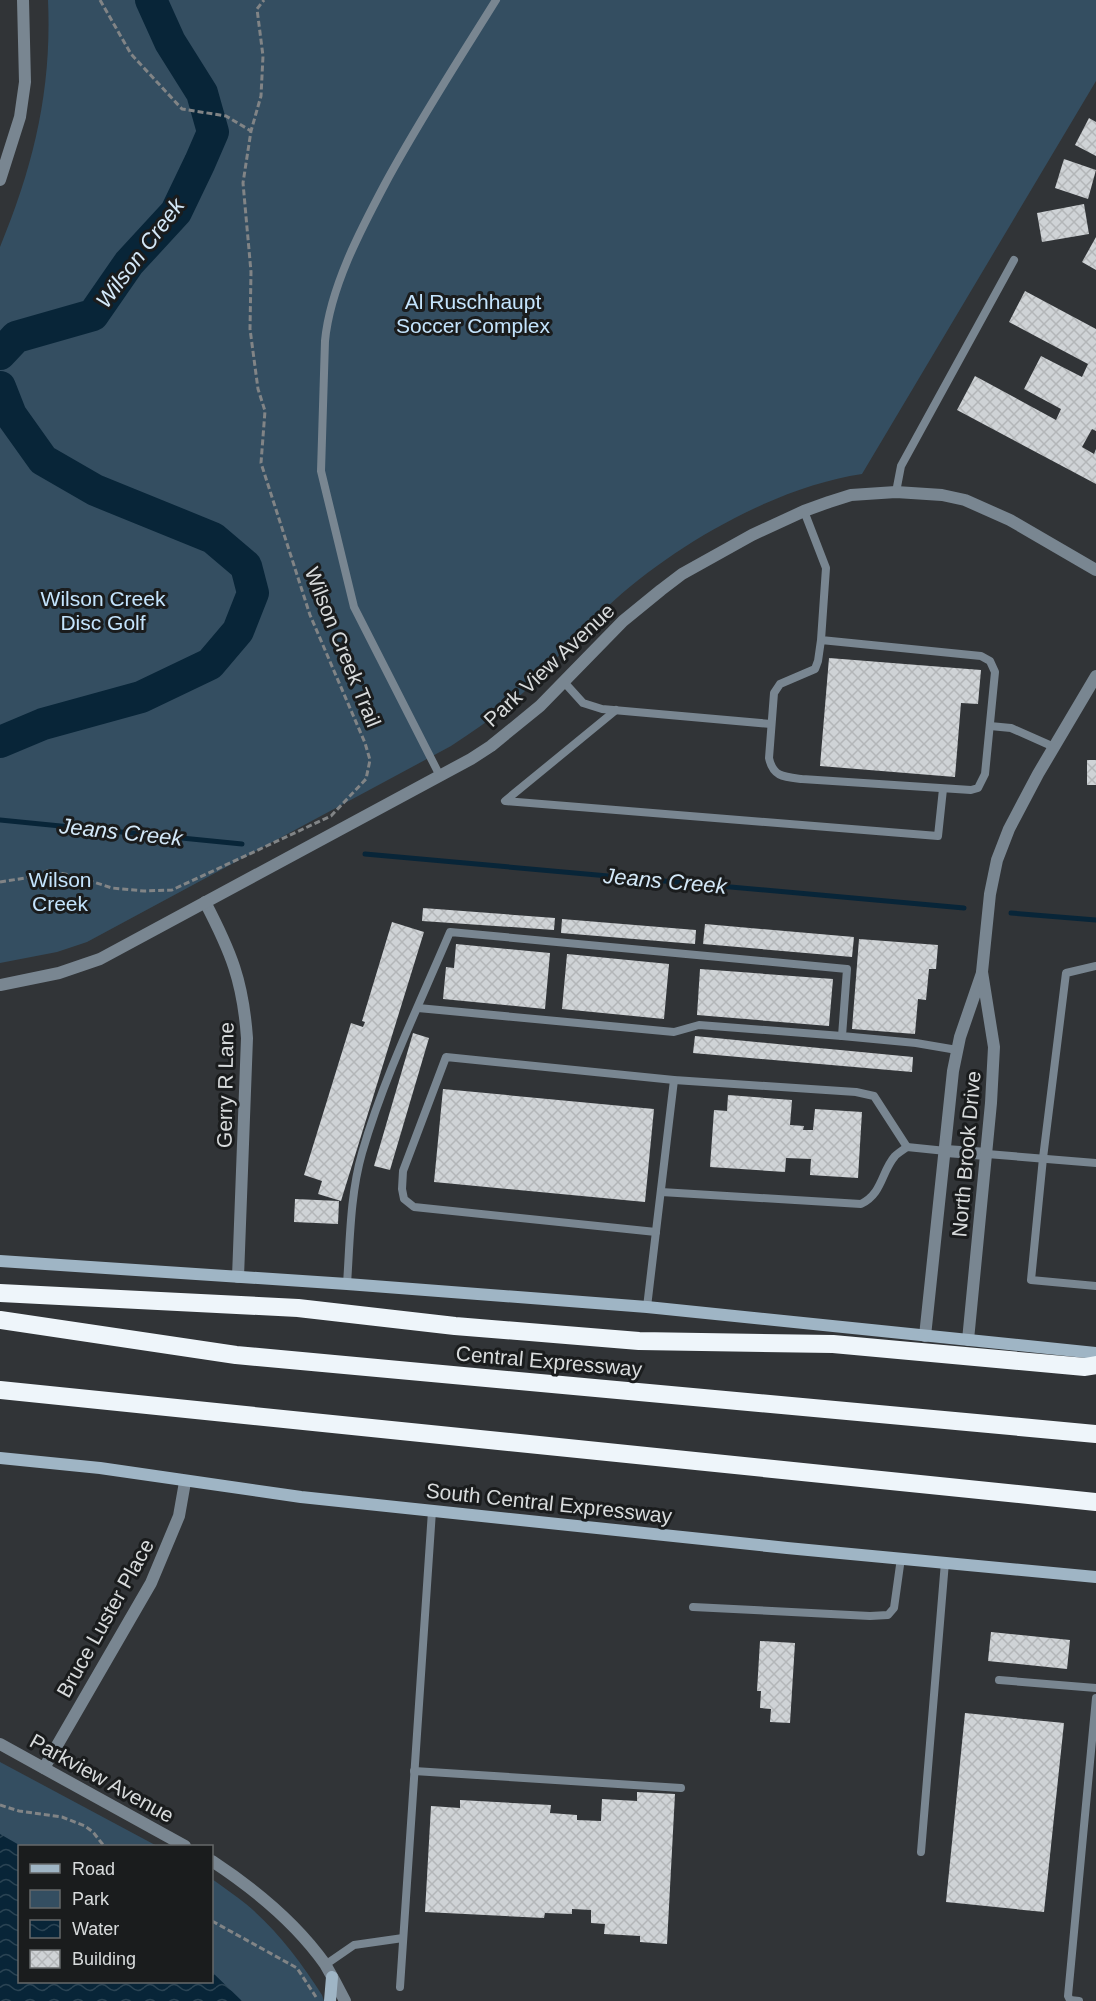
<svg xmlns="http://www.w3.org/2000/svg" width="1096" height="2001" font-family="Helvetica,sans-serif">
<style>
.park{fill:#344e61}
.water{fill:url(#water-waves)}
.lines{fill:none;stroke-linecap:round;stroke-linejoin:round}
.stream{stroke:#082538;stroke-width:5}
.river{stroke:#082538;stroke-width:32}
.building{fill:url(#building-cross-hatch)}
.path{stroke:#818486;stroke-width:3;stroke-dasharray:6 3;stroke-linecap:butt}
.service{stroke:#798691;stroke-width:8}
.minor{stroke:#798691;stroke-width:12}
.tertiary{stroke:#798691;stroke-width:12}
.secondary{stroke:#9fb5c5;stroke-width:12}
.motorway{stroke:#eef5fa;stroke-width:18}
.labels{text-anchor:middle;dominant-baseline:central;stroke-width:6;stroke-linejoin:round;paint-order:stroke}
.park-label{font-size:21px;fill:#c4e4fd;stroke:#1a1c1d}
.street-label{font-size:21px;fill:#d8dbdc;stroke:#1a1c1d}
.water-label{font-size:22px;font-style:italic;fill:#d3e8f8;stroke:#1a1c1d}
</style>
<defs>
<pattern id="water-waves" width="16" height="10" patternUnits="userSpaceOnUse" patternTransform="scale(1.5)"><rect width="16" height="10" fill="#082538"/><path d="M0 5q4-4 8 0t8 0" fill="none" stroke="#2b4454"/></pattern>
<pattern id="building-cross-hatch" width="8" height="8" patternUnits="userSpaceOnUse" patternTransform="scale(1.5)"><rect width="8" height="8" fill="#cfd3d6"/><path d="M0 0l8 8M0 8l8-8" fill="none" stroke="#b3b6b8"/></pattern>
</defs>
<rect width="100%" height="100%" fill="#313437"/>
<g class="park">
<path d="M 48,0 L 1096,0 L 1096,81 L 862,474 C 774,487 671,547 607,607 C 577,634 552,664 524,692 C 501,713 477,729 451,746 L 87,942 L 57,952 L 0,963 L 0,247 C 34,165 52,89 48,0 Z"/>
<path d="M 0,1762 L 157,1846 L 20,1846 L 20,1982 L 212,1982 L 212,1879 C 223,1887 235,1895 246,1904 C 277,1930 301,1962 322,1995 L 324,2001 L 0,2001 Z"/>
</g>
<polygon class="water" points="0,1834 21,1846 20,1846 20,1982 212,1982 212,1972 242,2001 0,2001"/>
<g class="lines">
<g class="stream">
<polyline points="0,820 242,844"/>
<polyline points="365,854 964,908"/>
<polyline points="1011,913 1096,920"/>
</g>
<g class="river">
<polyline points="0,354 16,337 93,315 129,263 176,212 200,162 213,132 202,93 170,42 151,0"/>
<polyline points="0,387 11,415 43,460 95,490 213,538 246,566 253,593 238,631 210,664 141,697 43,724 0,742"/>
</g>
</g>
<g class="building">
<polygon points="1089,118 1096,122 1096,156 1075,145"/>
<polygon points="1064,159 1096,170 1088,199 1055,188"/>
<polygon points="1084,204 1089,234 1042,242 1037,213"/>
<polygon points="1096,237 1096,270 1082,262"/>
<polygon points="1025,291 1096,329 1096,431 1092,429 1082,447 1094,454 1096,449 1096,484 957,410 975,376 1056,420 1061,409 1024,389 1041,356 1082,377 1088,364 1009,322"/>
<polygon points="829,658 981,670 978,704 961,703 955,777 820,766"/>
<rect x="1087" y="760" width="9" height="25"/>
<polygon points="423,908 555,918 554,930 422,921"/>
<polygon points="562,919 696,930 695,944 561,933"/>
<polygon points="392,922 424,932 341,1201 318,1194 322,1181 304,1175 351,1023 363,1027 365,1022 362,1021"/>
<polygon points="705,924 854,937 852,957 703,944"/>
<polygon points="859,939 938,945 936,969 929,969 926,1000 918,999 915,1034 852,1029"/>
<polygon points="456,944 550,953 545,1009 443,999 446,967 454,968"/>
<polygon points="567,954 669,964 664,1019 562,1009"/>
<polygon points="700,969 833,979 829,1026 697,1015"/>
<polygon points="413,1033 429,1038 390,1170 374,1166"/>
<polygon points="695,1036 913,1057 912,1072 693,1053"/>
<polygon points="443,1089 654,1109 645,1202 434,1182"/>
<polygon points="728,1095 792,1100 790,1125 804,1126 803,1130 813,1130 815,1109 862,1112 858,1178 810,1175 811,1159 786,1158 785,1172 710,1167 714,1110 727,1111"/>
<polygon points="295,1199 339,1201 338,1224 294,1222"/>
<polygon points="991,1632 1070,1640 1067,1669 988,1661"/>
<polygon points="760,1641 795,1643 790,1723 770,1722 771,1709 760,1708 761,1691 757,1691"/>
<polygon points="965,1713 1064,1723 1044,1912 946,1902"/>
<polygon points="637,1792 675,1794 667,1944 640,1942 640,1936 604,1934 605,1924 591,1923 591,1910 572,1909 572,1914 545,1913 544,1918 425,1912 431,1806 460,1808 460,1800 551,1805 550,1813 577,1815 577,1820 601,1821 602,1799 637,1801"/>
</g>
<g class="lines">
<g class="path">
<polyline points="100,0 131,54 182,109 226,116 251,131"/>
<polyline points="0,882 25,878 48,871 75,876 112,888 144,891 172,890 331,816 366,779 370,760 365,743 310,615 261,463 265,411 258,389 250,329 251,272 243,183 251,131 261,96 263,56 257,9 264,0"/>
<polyline points="0,1805 19,1811 62,1817 85,1826 93,1832 104,1846"/>
<polyline points="212,1921 297,1968 316,1997"/>
</g>
<g class="service">
<polyline points="896,492 901,466 1014,260"/>
<path d="M 804,511 L 826,568 L 821,640 L 981,656 L 990,661 L 995,672 L 985,774 L 978,788 L 971,790 L 802,779 C 784,777 773,777 769,758 L 774,693 L 780,684 L 815,669 L 818,661 L 821,640"/>
<polyline points="564,682 583,703 602,709 771,724"/>
<polyline points="616,710 505,801 938,836 943,789"/>
<polyline points="990,726 1011,728 1054,747"/>
<path d="M 440,776 L 354,607 L 321,471 L 325,341 C 330,288 360,231 385,184 C 419,121 458,61 496,0"/>
<polyline points="1096,966 1066,973 1043,1158 1031,1280 1096,1286"/>
<polyline points="418,1008 674,1032 699,1025 842,1036"/>
<polyline points="987,1154 1096,1163"/>
<path d="M 661,1192 L 861,1204 C 883,1193 881,1172 895,1156 C 898,1153 903,1150 907,1147 L 946,1151"/>
<polyline points="656,1232 414,1207 404,1199 402,1189 403,1171 446,1057 674,1080 856,1092 874,1096 907,1147"/>
<path d="M 347,1284 C 350,1241 350,1195 362,1153 C 384,1077 419,1005 450,932 L 847,969 L 842,1036 L 916,1043 L 957,1050"/>
<polyline points="647,1307 674,1080"/>
<polyline points="693,1607 870,1616 888,1615 894,1608 901,1558"/>
<polyline points="999,1680 1096,1688"/>
<polyline points="414,1771 681,1788"/>
<polyline points="921,1852 945,1562"/>
<polyline points="325,1965 354,1945 403,1938"/>
<polyline points="400,1987 432,1511"/>
<polyline points="1079,2001 1070,2000 1068,1996 1096,1698"/>
</g>
<g class="minor">
<polyline points="0,180 20,117 25,82 23,0"/>
<path d="M 205,902 C 231,952 243,981 247,1038 L 238,1277"/>
<polyline points="0,985 59,973 100,959 471,759 491,746 540,706 623,621 661,590 682,574 752,535 804,511 829,502 851,495 896,492 942,495 965,500 1010,520 1096,570"/>
<polyline points="0,1744 185,1846"/>
<polyline points="44,1768 151,1583 179,1516 185,1482"/>
<path d="M 212,1861 C 253,1888 296,1923 325,1964 C 332,1976 339,1989 345,2001"/>
</g>
<g class="tertiary">
<polyline points="946,1151 987,1154"/>
<polyline points="925,1336 953,1071 960,1037 982,973"/>
<polyline points="968,1340 991,1103 994,1047 982,972 990,894 997,860 1009,829 1038,774 1096,676"/>
</g>
<g class="secondary">
<polyline points="0,1261 347,1284 647,1307 1096,1353"/>
<polyline points="0,1458 100,1468 301,1497 787,1548 1096,1577"/>
<polyline points="330,2001 332,1977"/>
</g>
<g class="motorway">
<polyline points="0,1293 298,1308 455,1326 639,1341 833,1344 1085,1367 1096,1365"/>
<polyline points="0,1320 236,1355 1096,1434"/>
<polyline points="0,1390 1096,1502"/>
</g>
</g>
<g class="labels">
<g class="park-label">
<text x="473" y="301">Al Ruschhaupt<tspan x="473" dy="24">Soccer Complex</tspan></text>
<text x="103" y="598">Wilson Creek<tspan x="103" dy="24">Disc Golf</tspan></text>
<text x="60" y="879">Wilson<tspan x="60" dy="24">Creek</tspan></text>
</g>
<g class="street-label">
<text transform="translate(343 647) rotate(68)">Wilson Creek Trail</text>
<text transform="translate(549 665) rotate(-43)">Park View Avenue</text>
<text transform="translate(225 1085) rotate(-89)">Gerry R Lane</text>
<text transform="translate(966 1154) rotate(-85)">North Brook Drive</text>
<text transform="translate(549 1361) rotate(5)">Central Expressway</text>
<text transform="translate(549 1503) rotate(6)">South Central Expressway</text>
<text transform="translate(105 1618) rotate(-61)">Bruce Luster Place</text>
<text transform="translate(102 1778) rotate(29)">Parkview Avenue</text>
</g>
<g class="water-label">
<text transform="translate(140 253) rotate(-53)">Wilson Creek</text>
<text transform="translate(121 832) rotate(6)">Jeans Creek</text>
<text transform="translate(665 881) rotate(5)">Jeans Creek</text>
</g>
</g>
<rect x="18" y="1845" width="195" height="138" fill="#1a1c1d" stroke="#666869" stroke-width="1.5"/>
<rect x="30" y="1864" width="30" height="9" fill="#9fb5c5" stroke="#666869" stroke-width="1.5"/>
<text x="72" y="1875" font-size="18" fill="#d8dbdc">Road</text>
<rect x="30" y="1890" width="30" height="18" fill="#344e61" stroke="#666869" stroke-width="1.5"/>
<text x="72" y="1905" font-size="18" fill="#d8dbdc">Park</text>
<rect x="30" y="1920" width="30" height="18" fill="url(#water-waves)" stroke="#666869" stroke-width="1.5"/>
<text x="72" y="1935" font-size="18" fill="#d8dbdc">Water</text>
<rect x="30" y="1950" width="30" height="18" fill="url(#building-cross-hatch)" stroke="#666869" stroke-width="1.5"/>
<text x="72" y="1965" font-size="18" fill="#d8dbdc">Building</text>
</svg>
